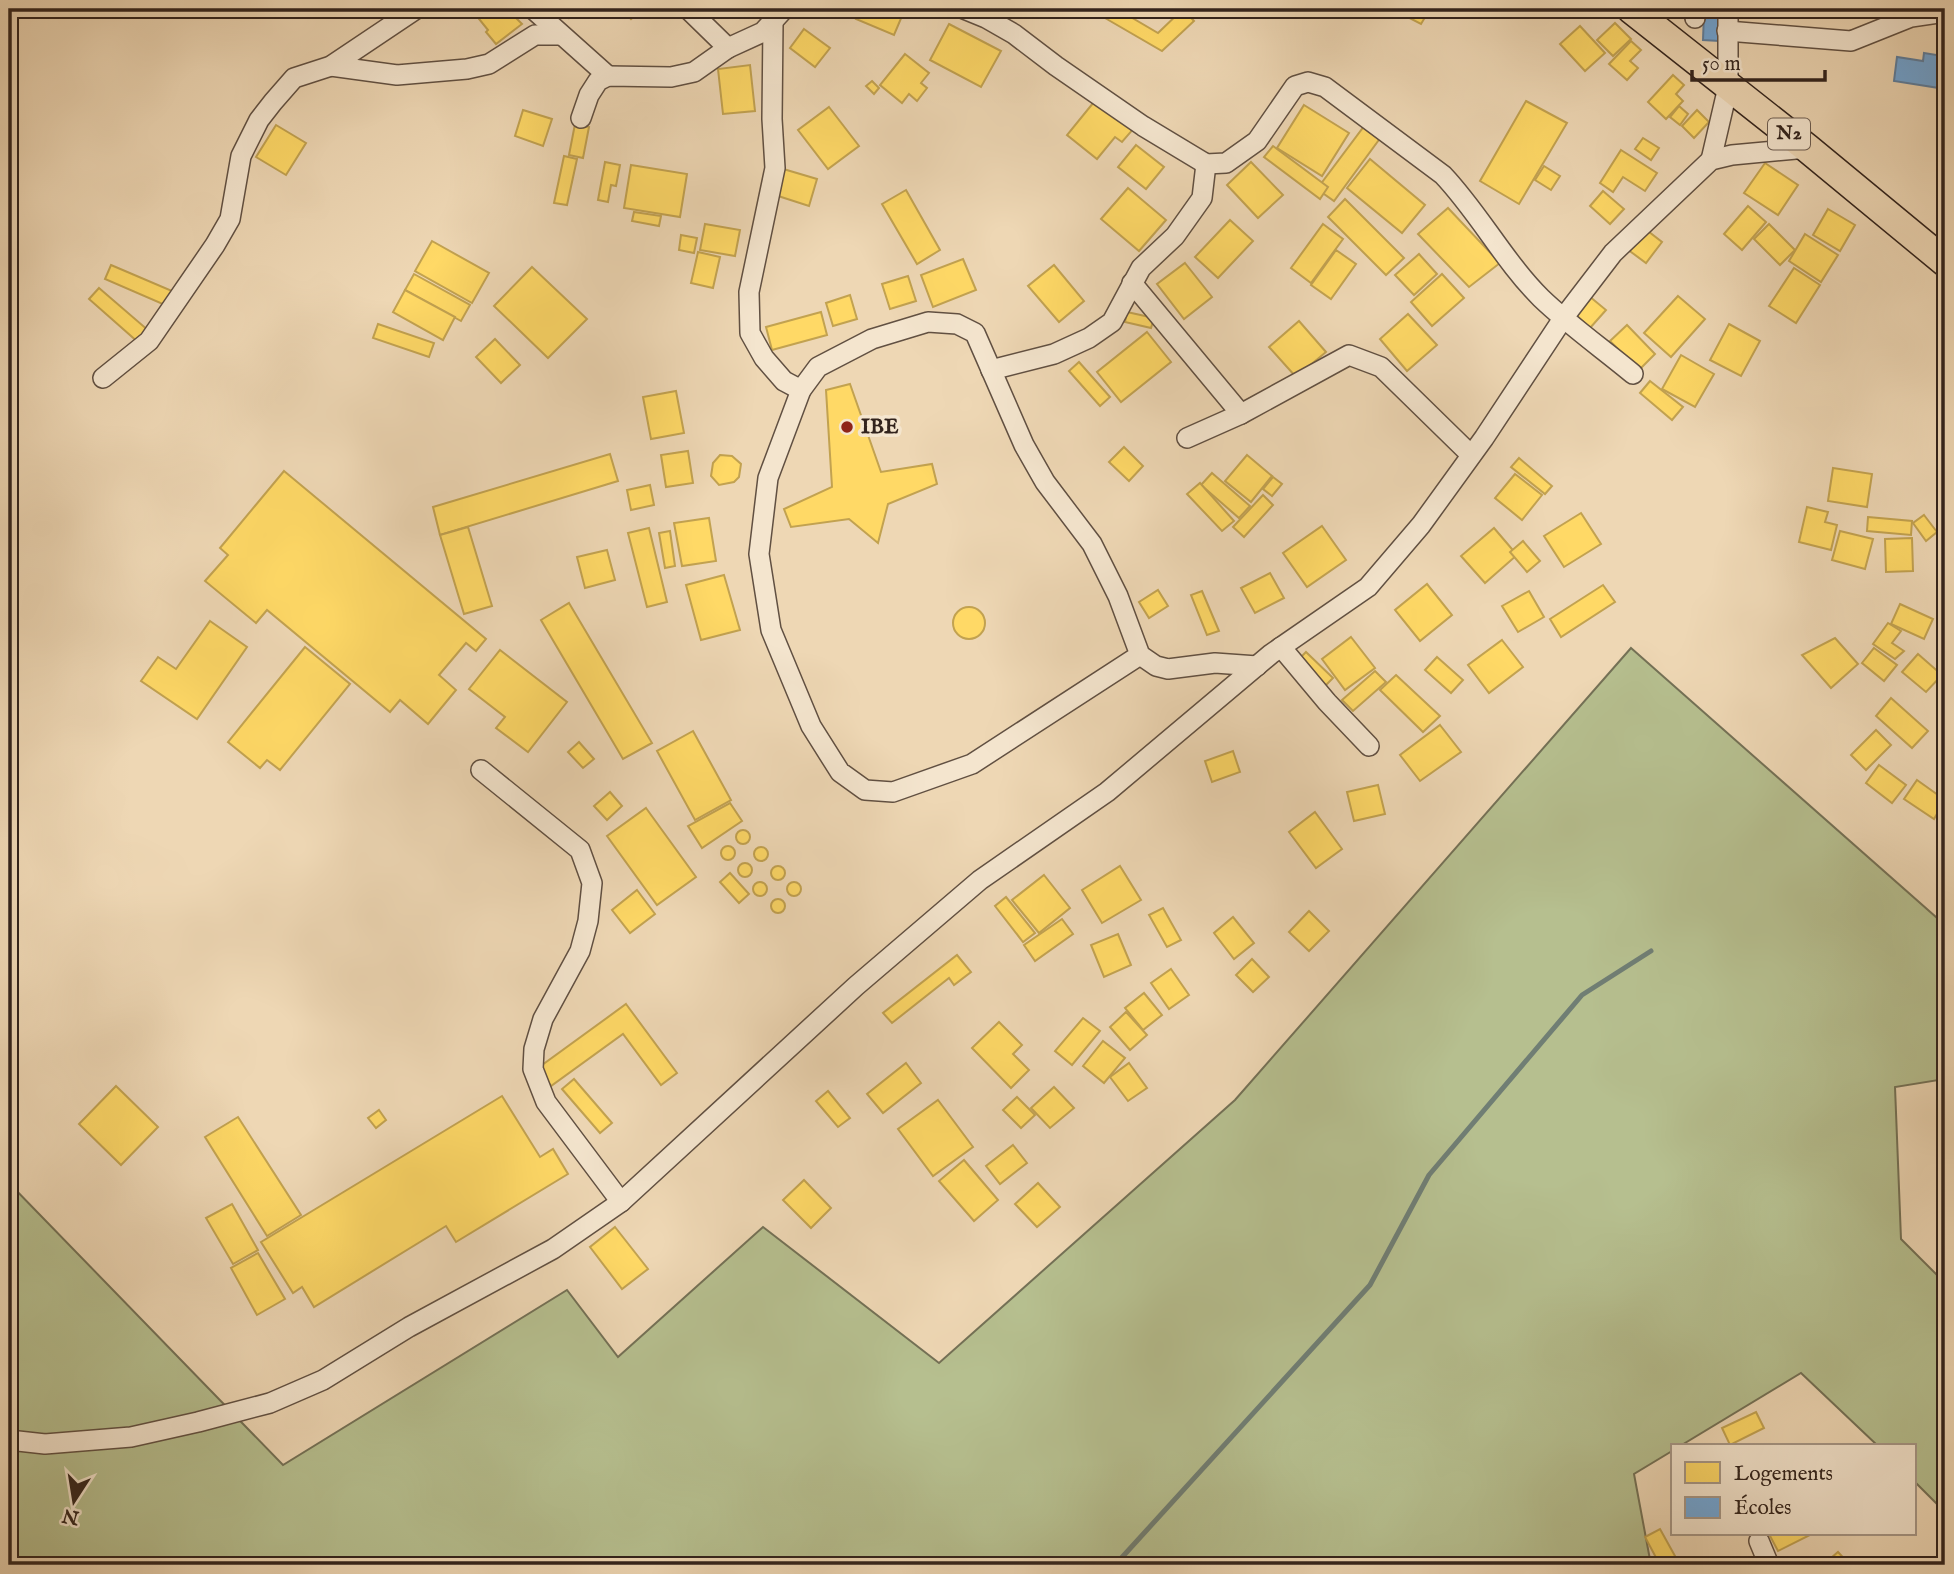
<svg xmlns="http://www.w3.org/2000/svg" width="1954" height="1574" font-family="'IM FELL English',serif">
<style>
.green{fill:#b6bf8f;stroke:#747156;stroke-width:2}
.homes{fill:#ffd966;stroke:#c2a250;stroke-width:2}
.schools{fill:#6fa8dc;stroke:#5d80a2;stroke-width:2}
.lines{fill:none;stroke-linecap:round;stroke-linejoin:round}
.stream{stroke:#707e74;stroke-width:5}
.minor-casing{stroke:#615042;stroke-width:22}
.highway-casing{stroke:#32231c;stroke-width:31}
.minor{stroke:#f4e5ce;stroke-width:19}
.highway{stroke:#eed7b4;stroke-width:28}
.poi-dot{fill:#8f2418;stroke:#f4e5ce;stroke-width:2.5}
.labels{text-anchor:middle;dominant-baseline:central;stroke-width:7;stroke-linejoin:round;paint-order:stroke}
.shield{fill:#f4e5ce;stroke:#6c5d51;stroke-width:2}
.shield-label{font-size:19px;font-weight:bold;fill:#32231c}
.poi-label{font-size:21px;font-weight:bold;fill:#32231c;stroke:#f4e5ce;text-anchor:start}
</style>
<rect width="100%" height="100%" fill="#eed7b4"/>
<filter id="stains"><feTurbulence type="fractalNoise" baseFrequency=".00286" numOctaves="4"/><feColorMatrix values="0 0 0 0 .2 0 0 0 0 .09 0 0 0 0 .02 0 0 0 .5 -.17"/></filter>
<radialGradient id="worn" r=".72"><stop offset=".6" stop-color="#630" stop-opacity="0"/><stop offset="1" stop-color="#630" stop-opacity=".3"/></radialGradient>
<polygon class="green" points="1631,648 1945,925 1945,1079 1895,1087 1901,1239 1945,1283 1945,1512 1914,1481 1914,1446 1878,1446 1801,1373 1680,1446 1672,1446 1672,1451 1634,1474 1651,1565 9,1565 9,1183 283,1465 567,1290 618,1357 763,1227 939,1363 1235,1100"/>
<g class="homes">
<polygon points="471,9 514,9 518,14 515,17 522,24 496,44 486,32 488,30"/>
<polygon points="561,9 580,9 569,18"/>
<polygon points="621,9 642,9 631,19"/>
<polygon points="861,9 905,9 894,35 856,19"/>
<polygon points="1111,9 1117,9 1158,33 1183,9 1194,21 1162,51 1105,18"/>
<polygon points="1392,9 1430,9 1421,24"/>
<polygon points="1615,23 1631,39 1613,56 1597,40"/>
<polygon points="949,24 1001,51 981,87 930,60"/>
<polygon points="1580,26 1605,53 1585,71 1560,44"/>
<polygon points="804,29 830,48 815,67 790,48"/>
<polygon points="1631,41 1641,50 1630,61 1638,68 1627,80 1609,64"/>
<polygon points="905,54 929,73 921,83 927,88 917,101 909,94 902,103 880,85"/>
<polygon points="750,65 755,111 723,114 718,69"/>
<polygon points="1673,75 1684,85 1676,94 1683,101 1666,119 1648,102"/>
<polygon points="872,81 879,88 874,94 866,86"/>
<polygon points="1098,97 1135,127 1122,142 1115,137 1097,159 1067,135"/>
<polygon points="1526,101 1567,123 1519,204 1480,181"/>
<polygon points="1304,105 1349,133 1322,176 1277,148"/>
<polygon points="1679,106 1688,114 1680,125 1670,117"/>
<polygon points="829,107 859,146 828,169 798,130"/>
<polygon points="523,110 552,119 543,146 515,136"/>
<polygon points="1697,110 1709,122 1694,138 1682,126"/>
<polygon points="575,124 589,127 583,158 569,155"/>
<polygon points="276,125 306,143 286,175 256,157"/>
<polygon points="1365,125 1381,137 1334,201 1317,189"/>
<polygon points="1643,138 1659,148 1651,160 1635,149"/>
<polygon points="1136,145 1164,167 1146,189 1118,167"/>
<polygon points="1273,146 1328,187 1320,199 1264,157"/>
<polygon points="1621,150 1657,173 1645,191 1623,177 1613,192 1600,183"/>
<polygon points="564,156 577,159 567,205 554,203"/>
<polygon points="1370,159 1425,205 1402,233 1347,188"/>
<polygon points="605,162 620,165 616,186 611,185 608,202 598,200"/>
<polygon points="1251,162 1283,195 1258,218 1227,185"/>
<polygon points="1765,163 1798,185 1778,215 1744,193"/>
<polygon points="631,165 687,174 680,217 624,208"/>
<polygon points="1544,166 1560,176 1551,190 1535,180"/>
<polygon points="780,168 817,179 809,206 772,194"/>
<polygon points="1128,188 1166,220 1139,251 1101,219"/>
<polygon points="906,190 940,250 917,264 882,204"/>
<polygon points="1603,191 1624,209 1610,224 1590,206"/>
<polygon points="1345,199 1404,258 1386,275 1328,217"/>
<polygon points="1748,206 1766,222 1742,250 1724,234"/>
<polygon points="1448,208 1500,263 1469,287 1418,234"/>
<polygon points="1828,209 1855,225 1840,251 1813,235"/>
<polygon points="634,212 661,216 659,226 632,221"/>
<polygon points="1230,220 1253,241 1218,278 1195,257"/>
<polygon points="705,224 740,230 735,256 700,250"/>
<polygon points="1323,224 1343,239 1311,283 1291,268"/>
<polygon points="1769,224 1795,250 1780,265 1754,239"/>
<polygon points="1644,228 1662,242 1646,263 1627,249"/>
<polygon points="1805,234 1838,255 1821,282 1789,261"/>
<polygon points="681,235 697,238 694,253 679,250"/>
<polygon points="432,241 489,273 472,303 415,271"/>
<polygon points="1336,250 1356,264 1331,299 1311,285"/>
<polygon points="698,252 720,257 713,288 691,283"/>
<polygon points="1419,254 1437,274 1414,295 1395,275"/>
<polygon points="963,259 976,290 933,307 921,275"/>
<polygon points="1185,263 1212,297 1184,319 1157,284"/>
<polygon points="111,265 172,291 165,305 105,279"/>
<polygon points="1054,265 1084,301 1059,322 1028,286"/>
<polygon points="532,267 587,319 548,358 494,306"/>
<polygon points="1794,268 1820,285 1796,323 1769,306"/>
<polygon points="414,274 470,305 461,321 405,290"/>
<polygon points="1442,274 1464,298 1432,326 1411,302"/>
<polygon points="908,276 916,301 890,309 882,284"/>
<polygon points="99,288 149,331 139,343 89,299"/>
<polygon points="405,290 455,317 443,340 393,312"/>
<polygon points="850,295 857,319 833,326 826,303"/>
<polygon points="1589,296 1606,310 1590,328 1575,314"/>
<polygon points="1678,296 1705,319 1671,357 1644,333"/>
<polygon points="821,312 827,335 772,350 766,327"/>
<polygon points="1127,312 1154,318 1151,328 1125,322"/>
<polygon points="1408,314 1437,345 1407,371 1380,339"/>
<polygon points="1299,321 1326,352 1296,377 1269,347"/>
<polygon points="378,324 434,343 429,357 373,338"/>
<polygon points="1729,324 1760,341 1741,376 1710,360"/>
<polygon points="1627,325 1655,354 1639,370 1610,341"/>
<polygon points="1147,332 1171,362 1121,402 1097,372"/>
<polygon points="495,339 520,365 501,383 476,357"/>
<polygon points="1681,355 1714,374 1695,407 1662,389"/>
<polygon points="1079,362 1110,397 1100,406 1069,371"/>
<polygon points="1650,381 1683,407 1672,420 1640,393"/>
<polygon points="850,384 881,472 932,464 937,484 888,504 878,543 849,519 791,527 784,509 832,487 826,390"/>
<polygon points="676,391 684,433 651,439 643,397"/>
<polygon points="1124,447 1143,466 1129,481 1109,462"/>
<polygon points="688,451 693,483 666,487 661,455"/>
<polygon points="610,454 618,481 440,535 433,507"/>
<polygon points="720,455 732,456 741,464 739,477 734,482 719,485 711,476 713,463"/>
<polygon points="1247,455 1272,476 1251,502 1225,481"/>
<polygon points="1519,458 1552,486 1545,494 1511,467"/>
<polygon points="1833,468 1872,474 1867,507 1828,501"/>
<polygon points="284,471 486,639 476,651 466,643 439,675 456,690 428,724 400,700 390,712 267,610 256,623 205,581 228,555 220,548"/>
<polygon points="1212,473 1250,506 1239,518 1201,485"/>
<polygon points="1515,474 1542,495 1522,520 1495,498"/>
<polygon points="1273,477 1282,484 1272,496 1263,489"/>
<polygon points="1200,483 1234,521 1222,531 1187,494"/>
<polygon points="650,485 654,505 631,510 627,490"/>
<polygon points="1263,495 1273,505 1244,537 1233,527"/>
<polygon points="1807,507 1828,512 1825,522 1837,525 1831,550 1799,542"/>
<polygon points="1581,513 1601,544 1564,567 1544,536"/>
<polygon points="1924,515 1937,532 1926,541 1913,523"/>
<polygon points="1868,517 1912,521 1911,535 1867,531"/>
<polygon points="709,518 716,561 682,566 674,523"/>
<polygon points="1322,526 1346,560 1307,587 1283,553"/>
<polygon points="468,527 492,606 464,614 440,535"/>
<polygon points="649,528 667,602 647,607 628,533"/>
<polygon points="1494,528 1517,555 1485,583 1461,556"/>
<polygon points="670,531 675,566 665,568 659,533"/>
<polygon points="1840,531 1873,539 1865,569 1832,560"/>
<polygon points="1912,538 1913,571 1886,572 1885,539"/>
<polygon points="1523,541 1540,561 1527,572 1510,552"/>
<polygon points="607,550 615,580 585,588 577,557"/>
<polygon points="1270,573 1284,598 1255,613 1241,588"/>
<polygon points="724,575 740,630 701,640 686,585"/>
<polygon points="1427,584 1452,615 1420,641 1395,610"/>
<polygon points="1603,585 1615,602 1561,637 1550,619"/>
<polygon points="1158,590 1168,606 1149,618 1139,602"/>
<polygon points="1202,591 1219,631 1207,635 1191,595"/>
<polygon points="1529,591 1544,617 1518,632 1502,606"/>
<polygon points="569,603 652,743 623,759 541,620"/>
<polygon points="1900,604 1933,619 1924,639 1891,624"/>
<circle cx="969" cy="623" r="16"/>
<polygon points="210,621 247,647 197,719 141,681 158,657 176,669"/>
<polygon points="1888,623 1901,631 1892,643 1904,651 1895,659 1873,644"/>
<polygon points="1351,637 1375,668 1345,690 1322,659"/>
<polygon points="1835,638 1858,664 1831,688 1802,655"/>
<polygon points="1502,640 1523,667 1489,693 1468,665"/>
<polygon points="305,647 350,684 280,770 267,760 260,768 228,742"/>
<polygon points="1874,648 1897,665 1884,681 1862,663"/>
<polygon points="500,650 567,702 528,752 496,728 505,717 469,689"/>
<polygon points="1306,652 1333,678 1324,687 1297,661"/>
<polygon points="1918,654 1942,675 1926,692 1902,672"/>
<polygon points="1437,657 1463,680 1451,693 1425,670"/>
<polygon points="1375,671 1386,682 1353,711 1342,700"/>
<polygon points="1396,675 1440,716 1423,732 1380,690"/>
<polygon points="1891,698 1928,731 1912,748 1876,716"/>
<polygon points="1440,725 1461,752 1420,781 1400,755"/>
<polygon points="1876,730 1891,745 1866,770 1851,755"/>
<polygon points="693,731 731,800 695,820 657,751"/>
<polygon points="579,742 594,759 583,768 568,752"/>
<polygon points="1233,751 1240,772 1212,782 1205,761"/>
<polygon points="1879,765 1906,785 1892,803 1866,783"/>
<polygon points="1917,780 1945,800 1934,819 1904,799"/>
<polygon points="1378,785 1385,814 1354,821 1347,792"/>
<polygon points="610,792 622,806 607,820 594,806"/>
<polygon points="730,803 742,821 702,848 688,826"/>
<polygon points="646,808 696,877 657,905 607,836"/>
<polygon points="1315,812 1342,849 1316,868 1289,832"/>
<circle cx="743" cy="837" r="7"/>
<circle cx="728" cy="853" r="7"/>
<circle cx="761" cy="854" r="7"/>
<circle cx="745" cy="870" r="7"/>
<circle cx="778" cy="873" r="7"/>
<polygon points="1120,866 1141,900 1102,923 1082,890"/>
<polygon points="730,873 749,894 739,903 720,882"/>
<polygon points="1044,875 1070,908 1039,933 1012,900"/>
<circle cx="760" cy="889" r="7"/>
<circle cx="794" cy="889" r="7"/>
<polygon points="637,890 655,914 630,933 612,910"/>
<polygon points="1006,897 1035,933 1023,942 995,906"/>
<circle cx="778" cy="906" r="7"/>
<polygon points="1163,908 1181,940 1167,947 1149,915"/>
<polygon points="1309,911 1329,931 1309,951 1289,932"/>
<polygon points="1233,917 1254,943 1234,959 1214,933"/>
<polygon points="1062,919 1073,934 1035,961 1024,945"/>
<polygon points="1118,934 1131,965 1104,977 1091,945"/>
<polygon points="957,955 971,972 954,985 949,978 892,1023 883,1013"/>
<polygon points="1252,959 1269,977 1253,992 1236,975"/>
<polygon points="1171,969 1189,995 1169,1009 1151,983"/>
<polygon points="1144,993 1162,1015 1143,1030 1125,1008"/>
<polygon points="626,1004 677,1073 661,1085 623,1034 551,1086 538,1068"/>
<polygon points="1126,1012 1147,1035 1130,1050 1110,1027"/>
<polygon points="1083,1018 1100,1031 1072,1065 1055,1051"/>
<polygon points="999,1022 1022,1045 1013,1054 1029,1070 1011,1088 972,1048"/>
<polygon points="1103,1041 1125,1058 1104,1083 1083,1066"/>
<polygon points="906,1063 921,1083 883,1113 867,1094"/>
<polygon points="1129,1063 1147,1088 1128,1101 1110,1077"/>
<polygon points="574,1079 612,1123 600,1133 562,1089"/>
<polygon points="116,1086 158,1127 121,1165 79,1124"/>
<polygon points="1054,1087 1074,1108 1050,1128 1031,1108"/>
<polygon points="828,1091 850,1118 838,1127 816,1101"/>
<polygon points="502,1096 540,1157 553,1149 568,1174 456,1242 446,1226 314,1307 302,1287 293,1293 261,1242"/>
<polygon points="1017,1097 1035,1115 1021,1128 1003,1110"/>
<polygon points="938,1100 973,1147 933,1176 898,1129"/>
<polygon points="379,1110 386,1120 376,1128 368,1118"/>
<polygon points="238,1117 301,1215 267,1236 205,1137"/>
<polygon points="1943,1138 1945,1138 1945,1165 1942,1165"/>
<polygon points="1013,1145 1027,1163 1000,1184 986,1166"/>
<polygon points="964,1160 998,1200 974,1221 939,1181"/>
<polygon points="804,1180 831,1208 811,1228 783,1200"/>
<polygon points="1038,1183 1060,1207 1037,1227 1015,1204"/>
<polygon points="232,1204 258,1250 233,1264 206,1218"/>
<polygon points="615,1227 648,1269 622,1289 590,1247"/>
<polygon points="258,1253 285,1299 257,1315 231,1268"/>
<polygon points="1756,1412 1764,1428 1730,1445 1722,1428"/>
<polygon points="1660,1529 1680,1565 1660,1565 1645,1537"/>
<polygon points="1769,1534 1809,1534 1810,1535 1778,1551"/>
<polygon points="1838,1552 1850,1565 1823,1565"/>
</g>
<g class="schools">
<polygon points="1704,13 1720,14 1719,41 1703,40"/>
<polygon points="1924,53 1943,56 1939,88 1894,81 1897,57 1923,61"/>
</g>
<g class="lines">
<polyline class="stream" points="1115,1565 1370,1285 1429,1175 1582,995 1651,951"/>
<g class="minor-casing">
<g id="minor">
<polyline points="533,9 608,76"/>
<polyline points="688,9 728,48"/>
<path d="M 964,9 L 986,18 L 1014,34 L 1056,66 L 1143,126 L 1206,164 L 1226,163 L 1257,141 L 1295,86 L 1308,82 L 1325,87 L 1443,175 C 1479,213 1504,261 1541,298 C 1569,325 1603,349 1633,374"/>
<polyline points="1695,18 1695,9"/>
<polyline points="773,23 772,119 775,168 749,292 750,333 764,358 784,381 801,390"/>
<polyline points="1727,31 1851,41 1911,17 1945,12"/>
<polyline points="331,66 397,75 467,69 489,64 535,35 560,35"/>
<polyline points="581,118 589,95 598,81 608,76 671,77 694,72 728,48 763,32 784,9"/>
<polyline points="1711,160 1728,87 1728,9"/>
<polyline points="1132,283 1241,414"/>
<polyline points="991,370 1054,354 1089,338 1112,322 1141,268 1175,236 1202,198 1206,164"/>
<polyline points="103,378 149,341 215,245 230,219 241,156 259,120 273,102 294,78 331,66 416,9"/>
<polyline points="1187,438 1241,414 1349,355 1381,367 1471,455"/>
<polyline points="1281,647 1327,702 1369,746"/>
<polyline points="1140,655 972,764 893,792 865,790 840,772 811,726 771,630 759,554 768,478 801,390 818,367 872,339 928,322 957,324 975,333 1024,445 1045,482 1092,544 1118,596 1140,655 1156,666 1168,669 1215,663 1257,666"/>
<polyline points="481,770 580,850 592,883 588,921 580,951 543,1019 534,1049 533,1069 546,1102 621,1202"/>
<polyline points="9,1440 45,1444 131,1437 198,1422 270,1403 323,1380 409,1327 553,1249 621,1202 856,986 980,880 1107,792 1271,654 1368,587 1421,525 1484,438 1564,317 1613,253 1711,160 1732,155 1807,148"/>
<polyline points="1759,1541 1769,1565"/>
</g>
</g>
<g class="highway-casing">
<polyline id="highway" points="1631,9 1807,148 1945,262"/>
</g>
<use href="#minor" class="minor"/>
<use href="#highway" class="highway"/>
</g>
<circle class="poi-dot" cx="847" cy="427" r="7"/>
<g class="labels">
<rect class="shield" x="1768" y="118.5" width="42" height="31" rx="5"/>
<g class="shield-label">
<text x="1789" y="134">N2</text>
</g>
<g class="poi-label">
<text x="861" y="427">IBE</text>
</g>
</g>
<rect width="1954" height="1574" fill="none" stroke="#eed7b4" stroke-width="35"/>
<rect x="10" y="10" width="1933" height="1553" fill="none" stroke="#32231c" stroke-width="3.5"/>
<rect x="18" y="18" width="1919" height="1539" fill="none" stroke="#32231c" stroke-width="2"/>
<rect x="1671" y="1444" width="245" height="91" fill="#f4e5ce" stroke="#a69787" stroke-width="2"/>
<rect x="1685" y="1462" width="35" height="21" fill="#ffd966" stroke="#a69787" stroke-width="2"/>
<text x="1734" y="1480" font-size="21" fill="#32231c">Logements</text>
<rect x="1685" y="1497" width="35" height="21" fill="#6fa8dc" stroke="#a69787" stroke-width="2"/>
<text x="1734" y="1514" font-size="21" fill="#32231c">Écoles</text>
<g transform="translate(74 1501) rotate(192)" stroke="#f4e5ce" stroke-width="5" paint-order="stroke">
<path d="M0-5L12 26L0 18L-12 26Z" fill="#32231c"/>
<text y="-10" font-size="19" font-weight="bold" text-anchor="middle" fill="#32231c">N</text>
</g>
<path d="M1692 70v10h133v-10" fill="none" stroke="#32231c" stroke-width="3.5"/>
<text x="1702" y="70" font-size="21" fill="#32231c" stroke="#f4e5ce" stroke-width="5" paint-order="stroke">50 m</text>
<rect width="100%" height="100%" filter="url(#stains)"/>
<rect width="100%" height="100%" fill="url(#worn)"/>
</svg>
